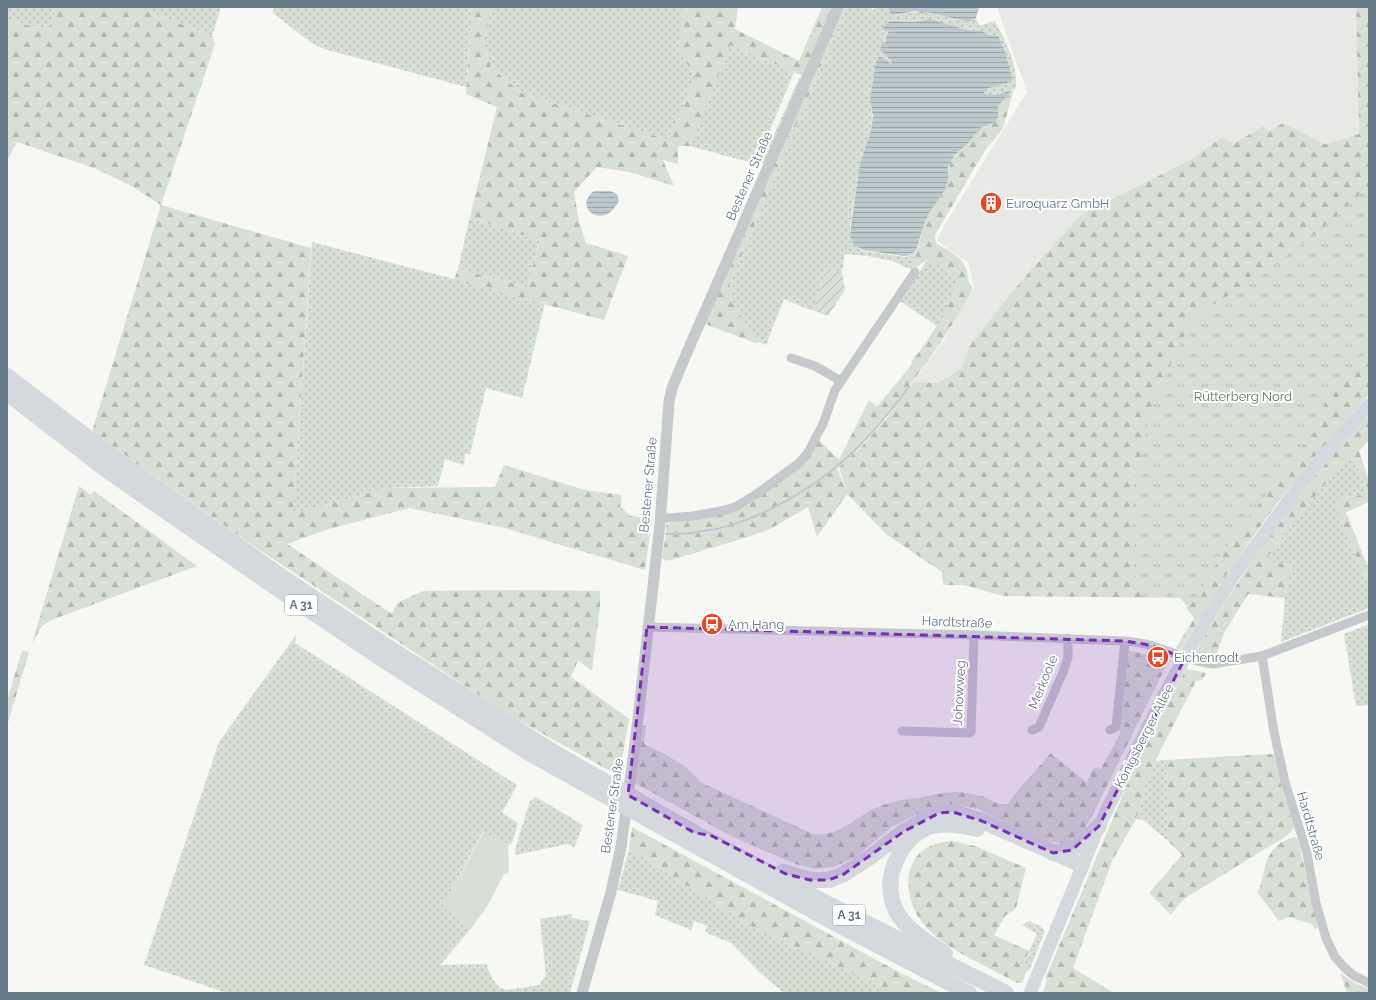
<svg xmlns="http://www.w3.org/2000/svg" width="1376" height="1000" font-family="Raleway,sans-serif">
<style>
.built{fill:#e8e9e7}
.grass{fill:url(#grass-dots)}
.forest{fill:url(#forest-firs)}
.park{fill:url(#park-tufts)}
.garden{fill:url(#garden-furrows)}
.pitch{fill:#d8dfd4}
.water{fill:url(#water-rules)}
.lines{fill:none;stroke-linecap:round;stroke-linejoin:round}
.stream{stroke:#bcc9cd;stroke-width:2}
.minor{stroke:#c6cacd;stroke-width:9}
.tertiary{stroke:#c6cacd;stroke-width:11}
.secondary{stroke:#d4d9dd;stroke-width:13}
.motorway{stroke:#d4d9dd;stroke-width:16}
.marked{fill:#7b2cbf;fill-opacity:0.2;stroke:#7b2cbf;stroke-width:3;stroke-dasharray:8 5;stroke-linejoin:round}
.labels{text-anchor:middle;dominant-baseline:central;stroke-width:4;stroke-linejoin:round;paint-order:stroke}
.shield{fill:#fff;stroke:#92a0aa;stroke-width:1}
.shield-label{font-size:12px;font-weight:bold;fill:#647886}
.street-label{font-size:13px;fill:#647886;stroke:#fff}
.poi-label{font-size:13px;fill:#647886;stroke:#fff;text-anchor:start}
.park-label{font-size:13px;fill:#657860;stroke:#fff}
</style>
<defs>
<pattern id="grass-dots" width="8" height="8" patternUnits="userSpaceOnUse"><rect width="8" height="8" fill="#d8dfd4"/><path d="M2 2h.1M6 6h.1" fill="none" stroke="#b3bab2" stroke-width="1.8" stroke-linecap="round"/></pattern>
<pattern id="forest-firs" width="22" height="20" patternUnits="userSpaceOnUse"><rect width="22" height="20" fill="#d8dfd4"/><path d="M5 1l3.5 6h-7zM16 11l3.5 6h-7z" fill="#b3bab2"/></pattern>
<pattern id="park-tufts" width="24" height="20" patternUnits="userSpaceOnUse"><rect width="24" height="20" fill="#d8dfd4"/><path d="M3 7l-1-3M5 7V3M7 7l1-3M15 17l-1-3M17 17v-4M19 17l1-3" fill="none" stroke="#b3bab2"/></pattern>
<pattern id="garden-furrows" width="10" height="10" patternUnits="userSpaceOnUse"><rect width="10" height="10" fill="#d8dfd4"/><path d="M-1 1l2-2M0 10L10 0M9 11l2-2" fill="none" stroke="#b3bab2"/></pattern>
<pattern id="water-rules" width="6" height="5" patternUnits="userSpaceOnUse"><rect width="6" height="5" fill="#bcc9cd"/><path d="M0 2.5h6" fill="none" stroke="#9ca8ac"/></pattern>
</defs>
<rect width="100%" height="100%" fill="#f7f7f3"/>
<polygon class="built" points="997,7 1356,7 1359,134 1325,144 1283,123 1268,133 1263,126 1235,143 1221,138 1190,160 970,345 962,368 938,383 913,382 944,340 974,288 969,263 937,241 944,226 1027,92"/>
<g class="grass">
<polygon points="7,7 56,7 50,30 7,20"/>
<polygon points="138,7 221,7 212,36"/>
<polygon points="274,7 472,7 466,87 324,49 310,42 273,13"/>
<polygon points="491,7 682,7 682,31 678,48 695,78 668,140 521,93 491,67 484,43"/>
<path d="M 846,7 L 869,7 L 874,10 L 876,7 L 888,7 L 889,12 L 892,15 L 916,12 L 921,13 L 927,12 L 968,22 L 976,18 L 979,25 L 982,25 L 995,21 C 1006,42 1017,63 1016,86 L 1015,89 L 1014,88 C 1005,92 993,98 984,93 L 986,89 L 1007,83 L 1013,80 L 1004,49 L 998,36 L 988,35 L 982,31 L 967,30 L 930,19 L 906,22 L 894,20 L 887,23 L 882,29 L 889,31 L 885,36 L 886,42 L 881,44 L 880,49 L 892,62 L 889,63 L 881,57 L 879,57 L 876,61 L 870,100 L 872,116 L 871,131 L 860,163 L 850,225 L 850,237 L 854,245 L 863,251 L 905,257 L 916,252 L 912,270 L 893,261 L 868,256 L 845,254 L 842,271 L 826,269 L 815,306 L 810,310 L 784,299 L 766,345 L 756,341 L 731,300 L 730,283 Z"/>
<polygon points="731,45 794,72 756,164 690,146"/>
<polygon points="799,78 802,79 765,165 763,164 762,162"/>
<polygon points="470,217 540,241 527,287 458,269"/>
<polygon points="312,242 545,303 522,398 486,388 470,454 465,454 464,465 445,459 438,486 388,488 293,514"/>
<polygon points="928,259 959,277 948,306 937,326 900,301"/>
<polygon points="1348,457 1353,457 1367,491 1353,498 1336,511 1369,585 1369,608 1281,642 1285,598 1292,565 1273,562 1268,556 1305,508"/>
<polygon points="1369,624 1369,705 1356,706 1344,634"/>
<polygon points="296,635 295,643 517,785 502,813 518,823 512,843 508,846 483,832 442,907 472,927 440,965 487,964 488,969 493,980 500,988 508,990 539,985 546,976 540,919 572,914 572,918 590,921 570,993 227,993 144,965 219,742"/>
<polygon points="1166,760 1168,841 1143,820 1136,819 1155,761"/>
<polygon points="536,797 583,825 574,848 568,844 515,855 515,849 530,801"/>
<polygon points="629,849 755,928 887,989 886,993 784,993 759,972 731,943 705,932 707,926 695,921 691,930 655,915 658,901 618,890"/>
<polygon points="1029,921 1040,926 1045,931 1029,971 1022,967 1037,934 1022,925"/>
</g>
<g class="forest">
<polygon points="56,7 138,7 212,36 215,44 161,205 311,248 293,514 388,488 495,487 504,465 585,490 622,495 620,506 630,516 652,519 645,570 501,527 409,508 329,529 287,544 392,614 397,603 423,591 517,590 600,591 600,606 592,671 578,660 571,677 629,719 619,776 509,715 249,543 92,432 161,205 130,185 94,168 17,142 7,161 7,20 49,30"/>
<polygon points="472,7 491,7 484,43 491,67 521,93 668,140 695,78 678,48 682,31 682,7 738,7 735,29 799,61 822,7 833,7 803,76 731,45 690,146 678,146 678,164 663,160 674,186 630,172 597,167 574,192 579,222 586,243 628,256 604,320 454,280 458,269 527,287 540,241 470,217 497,107 466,94"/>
<polygon points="842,7 846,7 730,283 731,300 758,344 705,324"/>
<path d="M 1356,7 L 1369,7 L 1369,395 C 1345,422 1320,449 1297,478 C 1253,532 1216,591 1181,650 L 1176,648 L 1194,618 L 1186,608 L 1190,605 L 1194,598 L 1003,596 L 964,585 L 943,585 L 942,572 L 886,534 L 847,494 L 817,537 L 808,507 L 770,529 L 748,537 L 678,558 L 666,561 L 662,558 L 666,534 C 678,534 690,534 703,533 C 750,525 800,497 837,468 L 847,493 L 839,467 L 862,446 L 886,419 L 913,382 L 938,383 L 962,368 L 970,345 L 1022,280 L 1081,215 L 1190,160 L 1221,138 L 1235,143 L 1263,126 L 1268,132 L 1283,123 L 1325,144 L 1359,134 Z"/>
<path d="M 1014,88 L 1003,129 L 985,150 L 935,235 L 935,239 L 937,244 C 946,249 961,256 965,266 C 969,275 966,279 972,288 L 972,290 C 956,322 936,350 915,378 C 893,408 870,439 842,463 C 793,504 730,535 666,533 L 666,525 L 673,521 L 744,506 L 819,440 L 839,460 L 869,400 L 877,407 L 881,402 L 913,363 L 911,362 C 935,333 946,311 959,277 L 928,259 L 912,270 L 924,224 L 928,215 L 945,190 L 950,163 L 954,157 L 968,143 L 978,131 L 982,127 L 995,122 L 998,118 L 998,106 L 1009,94 L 1011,90 Z"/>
<path d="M 1369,415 L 1369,440 L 1359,451 L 1369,481 L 1369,502 L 1346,512 L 1369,570 L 1369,585 L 1336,511 L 1338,498 L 1348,494 L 1353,498 L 1367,491 L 1353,457 L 1348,457 L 1305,508 L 1268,556 L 1273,562 L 1292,565 L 1285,598 L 1248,594 L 1224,633 L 1215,659 L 1194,655 C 1243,569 1301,486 1369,415 Z"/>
<polygon points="79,486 91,495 94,491 197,566 51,620 42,626 32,643"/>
<polygon points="22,651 29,652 7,726 7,700"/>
<path d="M 1127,651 C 1142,652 1154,656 1168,662 L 1091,818 L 1080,836 L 1066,844 L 1047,841 L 1010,825 L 978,809 L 956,805 L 931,809 L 915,815 L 892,827 L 862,852 L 852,859 L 833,867 L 816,869 L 795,864 L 731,836 L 635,783 L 641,726 L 646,726 L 644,744 C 664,754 687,764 700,782 L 813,834 C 836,837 852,821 871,810 C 879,806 888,803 897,801 C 904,799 911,799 918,798 C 934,795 951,790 967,793 C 972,794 977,795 982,796 C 990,799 999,806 1008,804 L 1012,797 L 1051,753 L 1087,783 L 1092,770 L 1096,768 L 1101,769 L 1120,734 Z"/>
<polygon points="1186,669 1206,673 1202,680 1196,681 1155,761 1136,819 1112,861 1073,968 1114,993 1043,993 1047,980 1045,979 1132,773"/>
<polygon points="1274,754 1282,788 1294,827 1288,835 1187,897 1179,904 1171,915 1149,893 1182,855 1168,841 1166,760"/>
<polygon points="632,827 895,970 941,993 886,993 887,989 755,928 629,849"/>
<path d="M 1294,837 L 1298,839 L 1318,927 L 1315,930 L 1312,924 L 1289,917 L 1279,921 L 1257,892 L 1260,888 C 1266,863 1266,846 1294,837 Z"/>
<path d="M 952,841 L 975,846 L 1026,868 L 1016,908 L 1005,916 L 994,935 L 1029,951 L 1022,967 L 1027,970 L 1022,983 L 1017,983 C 1002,975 988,967 973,960 C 944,944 914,927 909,891 C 908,883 908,874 911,867 C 918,848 934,843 952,841 Z"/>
<polygon points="1340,973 1355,983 1369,989 1369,993 1347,993"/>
</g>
<polygon class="park" points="1369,185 1369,351 1333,385 1321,414 1318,429 1284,470 1225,550 1189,608 1179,597 1141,597 1135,573 1132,515 1135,478 1151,408 1180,344 1197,314 1243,287 1294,250 1333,219"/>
<polygon class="garden" points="826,269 842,271 845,290 828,316 810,309 815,306"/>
<polygon class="pitch" points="484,832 508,846 509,872 504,874 488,905 472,927 442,907"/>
<g class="water">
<polygon points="888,7 979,7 976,18 968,22 927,12 921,13 916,11 892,15 889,12"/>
<path d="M 930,19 L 967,30 L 982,31 L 988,35 L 998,36 L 1004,49 L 1013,80 L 1007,83 L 986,89 L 984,93 C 992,98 1002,93 1011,90 L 1009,94 L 998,106 L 998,118 L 995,122 L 982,127 L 968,143 L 954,156 L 948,167 L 948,180 L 945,190 L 928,215 L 924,224 L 916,251 L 907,256 L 903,256 L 863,250 L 854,245 L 850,237 L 851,225 L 860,163 L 871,131 L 873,116 L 870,100 L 876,61 L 879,57 L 881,57 L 890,63 L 892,62 L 880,49 L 881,44 L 886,42 L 886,36 L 889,31 L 882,29 C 892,16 894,22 908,22 C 915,22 923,20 930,19 Z"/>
<path d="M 594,191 L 610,191 L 617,194 L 619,201 C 603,232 572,207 594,191 Z"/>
</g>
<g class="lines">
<path class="stream" d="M 666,534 C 677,534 688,534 699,532 C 750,526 809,492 847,458 C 870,437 890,412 909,387"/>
<g class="minor">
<polyline points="791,358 815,366 841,381"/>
<polyline points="660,520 667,518 693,516 726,510 735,507 758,493 799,463 807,454 823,424 835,390 915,272"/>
<path d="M 647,627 L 974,635 L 1125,641 C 1139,642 1152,645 1165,650 C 1181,655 1196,663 1213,664 L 1262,656 L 1369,615"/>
<polyline points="1262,656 1274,732 1285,782 1307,853 1316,903 1326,938 1335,957 1345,968 1353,975 1369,983"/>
<polyline points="1032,730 1039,727 1064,670 1068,657 1068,638"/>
<polyline points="1110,730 1116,727 1125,641"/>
<polyline points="902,731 970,733 971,732 974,635"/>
</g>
<polyline class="tertiary" points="582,993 611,892 621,847 636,736 660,524 669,402 672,388 685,357 838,7"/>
<polyline class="secondary" points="1030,993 1099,826 1163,697 1190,648 1232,578 1302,482 1324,455 1369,405"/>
<g class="motorway">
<polyline points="7,376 112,456 285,579 394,651 555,753 695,833 830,905 1006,993"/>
<polyline points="7,393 105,469 278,589 385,661 529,753 831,921 969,993"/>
<path d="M 1053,853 C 1076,851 1084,842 1099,826"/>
<polyline points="783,872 810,880 829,880 844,874 869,858 903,832 928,818 939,813 953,812 982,821 1082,865"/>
<path d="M 945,954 C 927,941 902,928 894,906 C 883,878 899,841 926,828 C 940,822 962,825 977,829"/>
</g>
</g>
<path class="marked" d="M 647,627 L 1125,641 L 1149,645 L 1185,658 L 1099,826 L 1072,850 L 1053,853 L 982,821 L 953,812 L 939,813 L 903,832 L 844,874 L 829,880 L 810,880 L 786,874 L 710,835 L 695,833 L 628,795 Z"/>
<defs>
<g id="building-disc" transform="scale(1.15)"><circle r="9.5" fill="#ec481f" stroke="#fff"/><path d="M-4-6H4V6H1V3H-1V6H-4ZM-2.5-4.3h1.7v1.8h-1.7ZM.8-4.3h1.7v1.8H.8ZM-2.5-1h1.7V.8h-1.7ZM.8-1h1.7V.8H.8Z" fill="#fff"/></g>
<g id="bus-disc" transform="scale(1.15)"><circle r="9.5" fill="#ec481f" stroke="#fff"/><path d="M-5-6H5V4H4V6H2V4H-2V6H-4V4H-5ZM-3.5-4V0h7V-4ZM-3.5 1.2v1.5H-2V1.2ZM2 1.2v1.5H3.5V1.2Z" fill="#fff"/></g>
</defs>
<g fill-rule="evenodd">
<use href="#building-disc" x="991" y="203"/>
<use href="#bus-disc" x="712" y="624"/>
<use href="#bus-disc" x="1158" y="657"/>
</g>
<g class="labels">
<g class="shield">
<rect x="285" y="595" width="32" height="20" rx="3"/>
<rect x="833" y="905" width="32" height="20" rx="3"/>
</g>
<g class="shield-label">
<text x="301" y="605">A 31</text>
<text x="849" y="915">A 31</text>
</g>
<g class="street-label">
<text transform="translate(749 176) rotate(-66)">Bestener Straße</text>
<text transform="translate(648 485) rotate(-85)">Bestener Straße</text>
<text transform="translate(957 622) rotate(2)">Hardtstraße</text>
<text transform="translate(1043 682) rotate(-68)">Merkoole</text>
<text transform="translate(959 693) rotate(-87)">Johowweg</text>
<text transform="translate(1144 736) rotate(-63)">Königsberger Allee</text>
<text transform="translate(612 806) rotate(-82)">Bestener Straße</text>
<text transform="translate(1311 826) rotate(74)">Hardtstraße</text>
</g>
<g class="poi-label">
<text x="1006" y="203">Euroquarz GmbH</text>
<text x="728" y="624">Am Hang</text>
<text x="1174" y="657">Eichenrodt</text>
</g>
<g class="park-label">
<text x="1243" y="396">Rütterberg Nord</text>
</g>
</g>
<rect width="1376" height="1000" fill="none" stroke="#647886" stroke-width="16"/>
</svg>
